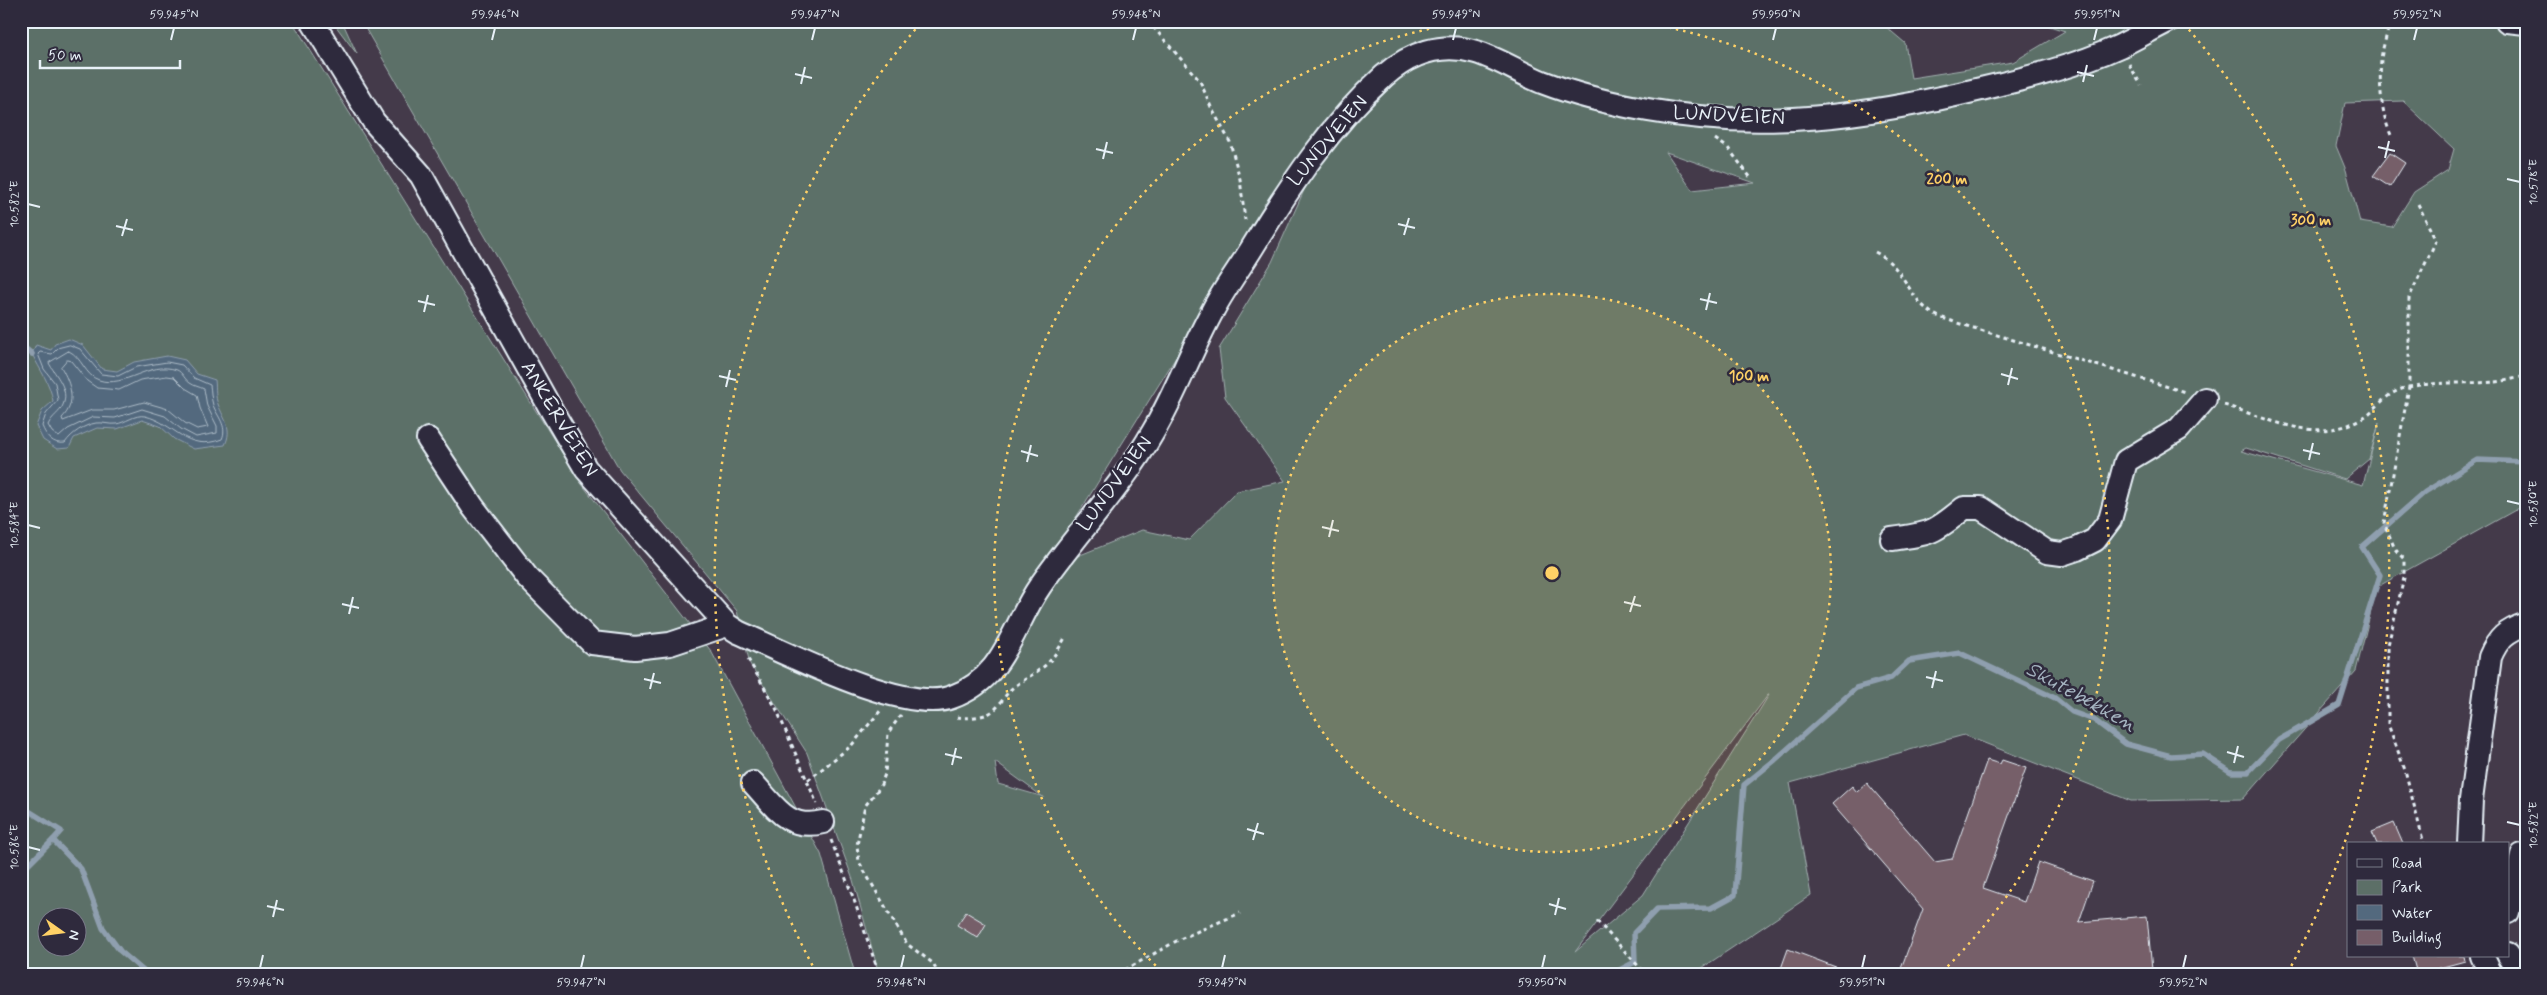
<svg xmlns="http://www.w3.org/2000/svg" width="2547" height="995" font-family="Mynerve,sans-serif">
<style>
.green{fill:#5c6f67;stroke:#a2b0b0;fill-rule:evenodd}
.water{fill:#53697e;stroke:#8f9faf}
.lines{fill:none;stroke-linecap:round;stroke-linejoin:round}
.shore{stroke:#acbbc7;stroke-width:1}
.stream{stroke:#8f9faf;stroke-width:5.5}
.building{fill:#765e69;stroke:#e8f1f8}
.minor-casing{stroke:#e8f1f8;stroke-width:26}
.path{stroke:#e8f1f8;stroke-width:3;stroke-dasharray:4 4;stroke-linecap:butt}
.minor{stroke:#2f2a3d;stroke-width:22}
.ticks{fill:none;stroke:#e8f1f8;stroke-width:2}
.ring{fill:none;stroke:#ffd166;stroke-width:2.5;stroke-dasharray:2.5 5}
.labels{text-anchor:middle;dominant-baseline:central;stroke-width:5;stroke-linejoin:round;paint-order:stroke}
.street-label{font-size:20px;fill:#e8f1f8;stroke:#2f2a3d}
.water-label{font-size:21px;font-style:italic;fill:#a5b4c1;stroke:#2f2a3d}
.centre{fill:#ffd166;stroke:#2f2a3d;stroke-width:2.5}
.ring-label{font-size:15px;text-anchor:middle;font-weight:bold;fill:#ffd166;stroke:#2f2a3d;stroke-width:5;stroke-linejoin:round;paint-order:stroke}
.neatline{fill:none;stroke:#e8f1f8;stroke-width:2}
.ticks-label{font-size:12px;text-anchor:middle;fill:#e8f1f8}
</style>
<rect width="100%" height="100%" fill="#443a4a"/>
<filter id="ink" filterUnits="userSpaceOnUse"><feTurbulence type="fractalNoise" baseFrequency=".02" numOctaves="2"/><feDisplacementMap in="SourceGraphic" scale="10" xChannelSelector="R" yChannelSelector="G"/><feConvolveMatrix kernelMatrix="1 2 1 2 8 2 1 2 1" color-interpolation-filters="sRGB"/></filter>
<g filter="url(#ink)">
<g class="green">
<path d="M 21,21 L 292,21 L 581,483 L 711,651 L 821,854 L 855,974 L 21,974 ZM 48,918 L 78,918 L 78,948 L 48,948 Z"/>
<polygon points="332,21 342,21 357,54"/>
<path d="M 361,21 L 1879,21 L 1905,43 L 1911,78 L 2013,62 L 2065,31 L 2034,21 L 2526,21 L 2526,508 L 2519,508 L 2377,587 L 2356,671 L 2243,799 L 2131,801 L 1964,735 L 1790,783 L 1811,895 L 1693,974 L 879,974 L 853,880 L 807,753 L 750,664 L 737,611 L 620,470 ZM 1388,76 L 1395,83 L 1318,159 L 1272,262 L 1219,349 L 1225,397 L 1285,481 L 1237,491 L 1189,540 L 1142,530 L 1063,562 L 982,668 L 1266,213 ZM 2403,101 L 2454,149 L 2448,170 L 2414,192 L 2392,227 L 2360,222 L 2346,170 L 2336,146 L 2345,103 ZM 1666,152 L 1755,183 L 1692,190 ZM 2379,423 L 2363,485 L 2241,451 L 2246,448 L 2345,479 L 2369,459 ZM 1769,695 L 1643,895 L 1575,952 L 1768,695 ZM 995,762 L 1043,797 L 1044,797 L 998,784 Z"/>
</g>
<path class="water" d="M 69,339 L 83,345 L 102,369 L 117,371 L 134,362 L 167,356 L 185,360 L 197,374 L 215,380 C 216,388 215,397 218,404 C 224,420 233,428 225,445 L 194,449 L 174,439 L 160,426 L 142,420 L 117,429 L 97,428 L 74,438 L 69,448 L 57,449 L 43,440 L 36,426 L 42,411 L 53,401 C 50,383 40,370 32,354 L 36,345 L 51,350 L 55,344 Z"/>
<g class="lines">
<g class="shore">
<path d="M 70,345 L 80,349 L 101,374 L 118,376 L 136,367 L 167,362 L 182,365 L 194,378 L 210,385 C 211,391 211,399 213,405 C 217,416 228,426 222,439 C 186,453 175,423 145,416 C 135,414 125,423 116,424 C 109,425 103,422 96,423 C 84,425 72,433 65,443 C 53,445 46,436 42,426 L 46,414 L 58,400 L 55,383 L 44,369 L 38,354 L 40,352 L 52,354 L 58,348 Z"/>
<path d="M 69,351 C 82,357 85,376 99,380 C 125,389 149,360 177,370 C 182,372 185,380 190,383 C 194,386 200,387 204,389 L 207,406 L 217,426 L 217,433 L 196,437 L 181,429 L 165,416 L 142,409 L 115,418 L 93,417 L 68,429 L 59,437 L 52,432 L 48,425 C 52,416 60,413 63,405 C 70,389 55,375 49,363 Z"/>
<path d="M 67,360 L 71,361 L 87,381 L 97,388 L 119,390 L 140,380 L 167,376 L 174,377 L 185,388 L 197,395 L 200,408 L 208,427 L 197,429 L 185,423 L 168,409 L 144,402 L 114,410 L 92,410 L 63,421 L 62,418 C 77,403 71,384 61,367 Z"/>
</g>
<g class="stream">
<polyline points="21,345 32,354"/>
<polyline points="21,806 61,831 53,840 81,869 103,928 120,951 147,974"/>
<polyline points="26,867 53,840"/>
<polyline points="1612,974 1635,962 1634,933 1657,909 1711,908 1735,895 1744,785 1775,760 1856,688 1891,678 1909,661 1960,653 2055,698 2072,712 2094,720 2126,744 2171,756 2203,754 2231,772 2248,772 2279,740 2339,705 2380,575 2362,547 2425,492 2477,460 2526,462"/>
</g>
</g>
<g class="building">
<polygon points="2390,153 2405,163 2390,187 2373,176"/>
<polygon points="1987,760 2000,764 2002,760 2026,768 1983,888 2024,902 2038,862 2093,881 2079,922 2147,916 2152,970 2107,974 1899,974 1923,909 1832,804 1852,786 1857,792 1867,783 1935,862 1952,859"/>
<polygon points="2394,823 2403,844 2377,844 2372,832"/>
<polygon points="966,912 986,924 978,938 957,925"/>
<polygon points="1788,949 1849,972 1849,974 1779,974"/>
<polygon points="2412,956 2464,956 2465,961 2417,974"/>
</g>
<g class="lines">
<g class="minor-casing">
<g id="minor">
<path d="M 312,21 L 374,122 L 421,175 L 552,411 L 586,469 L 727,625 L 738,632 C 784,652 905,715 952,697 C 1006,677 1011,628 1040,586 C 1076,534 1121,488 1153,432 C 1176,393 1191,350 1213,310 C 1224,289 1239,269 1252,248 C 1290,186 1330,125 1384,76 C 1410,53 1442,42 1476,52 C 1499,59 1520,73 1542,82 C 1576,95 1613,104 1648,110 C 1764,131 1868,116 1981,89 C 2028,78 2076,66 2120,46 C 2136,38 2152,29 2168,21"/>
<polyline points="2507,21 2526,23"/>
<polyline points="428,439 473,507 527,577 592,643 635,648 670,644 727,625"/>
<path d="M 1892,539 C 1930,534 1934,533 1964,508 L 1981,508 L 2047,552 L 2062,554 L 2077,549 L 2095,540 L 2110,520 L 2126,461 L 2179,429 L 2205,399"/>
<path d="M 753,783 C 775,806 787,831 823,822"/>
<path d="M 2469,844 L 2471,800 L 2490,657 C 2498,638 2506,631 2526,624"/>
<polyline points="2508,912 2522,855"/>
<polyline points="2508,954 2521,974"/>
<polyline points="2482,956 2491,974"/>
</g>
</g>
<g class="path">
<polyline points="1148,21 1200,81 1211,107 1230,142 1240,179 1245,220"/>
<path d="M 2389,21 C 2388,35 2382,47 2381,60 C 2379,84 2381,113 2391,135"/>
<polyline points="2129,64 2141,85"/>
<polyline points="1715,139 1728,148 1751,178"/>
<polyline points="2418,204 2436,241 2409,298 2409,387 2384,523 2395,549 2404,559 2404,578 2388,645 2388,724 2405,770 2424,844"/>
<path d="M 1875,252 C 1905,268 1906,293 1929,311 C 1936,317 1947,319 1954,322 L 2185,392"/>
<path d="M 2224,405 C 2267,418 2316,444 2359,420 C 2380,409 2382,393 2409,387 C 2438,381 2467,384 2496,382 C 2506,381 2516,378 2526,376"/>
<polyline points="748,659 776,708 817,804"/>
<polyline points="901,715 888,733 885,774 880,787 865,806 857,845 859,862 907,944 934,964 937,974"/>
<path d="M 957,717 C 967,719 987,717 994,710 C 1002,703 1006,692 1015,686 C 1044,666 1048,669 1066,636"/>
<polyline points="808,780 851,746 881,710"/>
<polyline points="831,840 853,897 879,974"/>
<polyline points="1597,921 1643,971 1642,974"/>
<polyline points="1118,974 1180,939 1240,913"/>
</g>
<use href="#minor" class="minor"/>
</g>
</g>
<path class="ticks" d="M 171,40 L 174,28M 492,40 L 495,28M 812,40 L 815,28M 1133,40 L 1136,28M 1453,40 L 1456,28M 1773,40 L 1776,28M 2094,40 L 2097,28M 2414,40 L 2417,28M 2077,72 L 2094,76M 795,74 L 812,78M 2083,82 L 2087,65M 801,84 L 805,67M 2378,147 L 2395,151M 1096,149 L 1113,153M 2385,158 L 2389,141M 1103,159 L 1107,142M 2507,179 L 2520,182M 28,204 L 40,207M 1398,224 L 1415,228M 116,226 L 133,230M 1404,235 L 1409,218M 122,236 L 127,219M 1700,299 L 1717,303M 418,301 L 435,305M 1706,310 L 1710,293M 424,312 L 428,295M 2001,374 L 2018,379M 719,376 L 736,380M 2008,385 L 2012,368M 726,387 L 730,370M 2303,450 L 2320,454M 1021,451 L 1038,456M 2309,460 L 2313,443M 1027,462 L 1031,445M 2507,501 L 2520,504M 28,525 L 40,528M 1322,527 L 1339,531M 1329,537 L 1333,520M 1624,602 L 1641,606M 342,604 L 359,608M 1630,612 L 1635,596M 349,614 L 353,597M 1926,677 L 1943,681M 644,679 L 661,683M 1932,688 L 1936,671M 650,689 L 654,673M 2227,752 L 2244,757M 945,754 L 962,758M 2234,763 L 2238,746M 952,765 L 956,748M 2507,822 L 2520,825M 1247,829 L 1264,834M 1253,840 L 1258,823M 28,847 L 40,850M 1549,904 L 1566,909M 267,906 L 284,910M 1555,915 L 1559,898M 273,917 L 277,900M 260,968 L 263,955M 581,968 L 584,955M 901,968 L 904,955M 1222,968 L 1225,955M 1542,968 L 1545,955M 1862,968 L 1865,955M 2183,968 L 2186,955"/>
<circle cx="1552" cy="573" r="279" fill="#ffd166" fill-opacity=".12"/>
<g class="ring">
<circle cx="1552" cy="573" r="279"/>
<path d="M1161 971A558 558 0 0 1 1465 22M1639 22A558 558 0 0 1 1943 971"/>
<path d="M816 972A837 837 0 0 1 920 24M2184 24A837 837 0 0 1 2288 972"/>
</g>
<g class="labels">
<g class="street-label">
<text transform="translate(1729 116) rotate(3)">LUNDVEIEN</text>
<text transform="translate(1328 141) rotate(-50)">LUNDVEIEN</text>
<text transform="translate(559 419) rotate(59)">ANKERVEIEN</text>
<text transform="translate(1115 484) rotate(-54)">LUNDVEIEN</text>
</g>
<g class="water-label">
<text transform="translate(2081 697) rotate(29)">Skutebekken</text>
</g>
</g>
<circle cx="1552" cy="573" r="8" class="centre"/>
<g class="ring-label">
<text x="1947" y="184">200 m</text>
<text x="2311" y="225">300 m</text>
<text x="1749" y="381">100 m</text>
</g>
<rect width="2547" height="995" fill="none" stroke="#2f2a3d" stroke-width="55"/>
<rect x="2347" y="842" width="162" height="115" fill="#2f2a3d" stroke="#797a88"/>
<rect x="2357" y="859" width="25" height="8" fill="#2f2a3d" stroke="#797a88"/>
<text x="2392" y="868" font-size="15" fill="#e8f1f8">Road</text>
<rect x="2357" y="880" width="25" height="15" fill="#5c6f67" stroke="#797a88"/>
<text x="2392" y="892" font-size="15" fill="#e8f1f8">Park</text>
<rect x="2357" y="905" width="25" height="15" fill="#53697e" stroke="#797a88"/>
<text x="2392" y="918" font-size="15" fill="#e8f1f8">Water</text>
<rect x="2357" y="930" width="25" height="15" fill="#765e69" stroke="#797a88"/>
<text x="2392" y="942" font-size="15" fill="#e8f1f8">Building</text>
<g transform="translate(62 932) rotate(104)"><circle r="24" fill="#2f2a3d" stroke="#797a88"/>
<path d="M0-4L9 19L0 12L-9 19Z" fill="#ffd166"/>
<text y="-8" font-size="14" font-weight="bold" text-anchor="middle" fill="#e8f1f8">N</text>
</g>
<path d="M40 60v8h140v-8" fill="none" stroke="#e8f1f8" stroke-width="2.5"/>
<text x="48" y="60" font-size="15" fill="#e8f1f8" stroke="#2f2a3d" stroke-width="4" paint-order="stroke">50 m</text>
<rect x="28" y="28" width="2492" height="940" class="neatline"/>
<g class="ticks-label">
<text x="174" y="18">59.945°N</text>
<text x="495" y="18">59.946°N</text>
<text x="815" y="18">59.947°N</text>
<text x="1136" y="18">59.948°N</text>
<text x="1456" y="18">59.949°N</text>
<text x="1776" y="18">59.950°N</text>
<text x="2097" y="18">59.951°N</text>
<text x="2417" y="18">59.952°N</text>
<text transform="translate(2533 182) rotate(-90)" y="4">10.578°E</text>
<text transform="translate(14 204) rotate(-90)" y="4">10.582°E</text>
<text transform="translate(2533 504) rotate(-90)" y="4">10.580°E</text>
<text transform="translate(14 525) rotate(-90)" y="4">10.584°E</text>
<text transform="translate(2533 825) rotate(-90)" y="4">10.582°E</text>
<text transform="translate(14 847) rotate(-90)" y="4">10.586°E</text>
<text x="260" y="986">59.946°N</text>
<text x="581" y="986">59.947°N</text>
<text x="901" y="986">59.948°N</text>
<text x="1222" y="986">59.949°N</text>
<text x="1542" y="986">59.950°N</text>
<text x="1862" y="986">59.951°N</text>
<text x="2183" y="986">59.952°N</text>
</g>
</svg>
